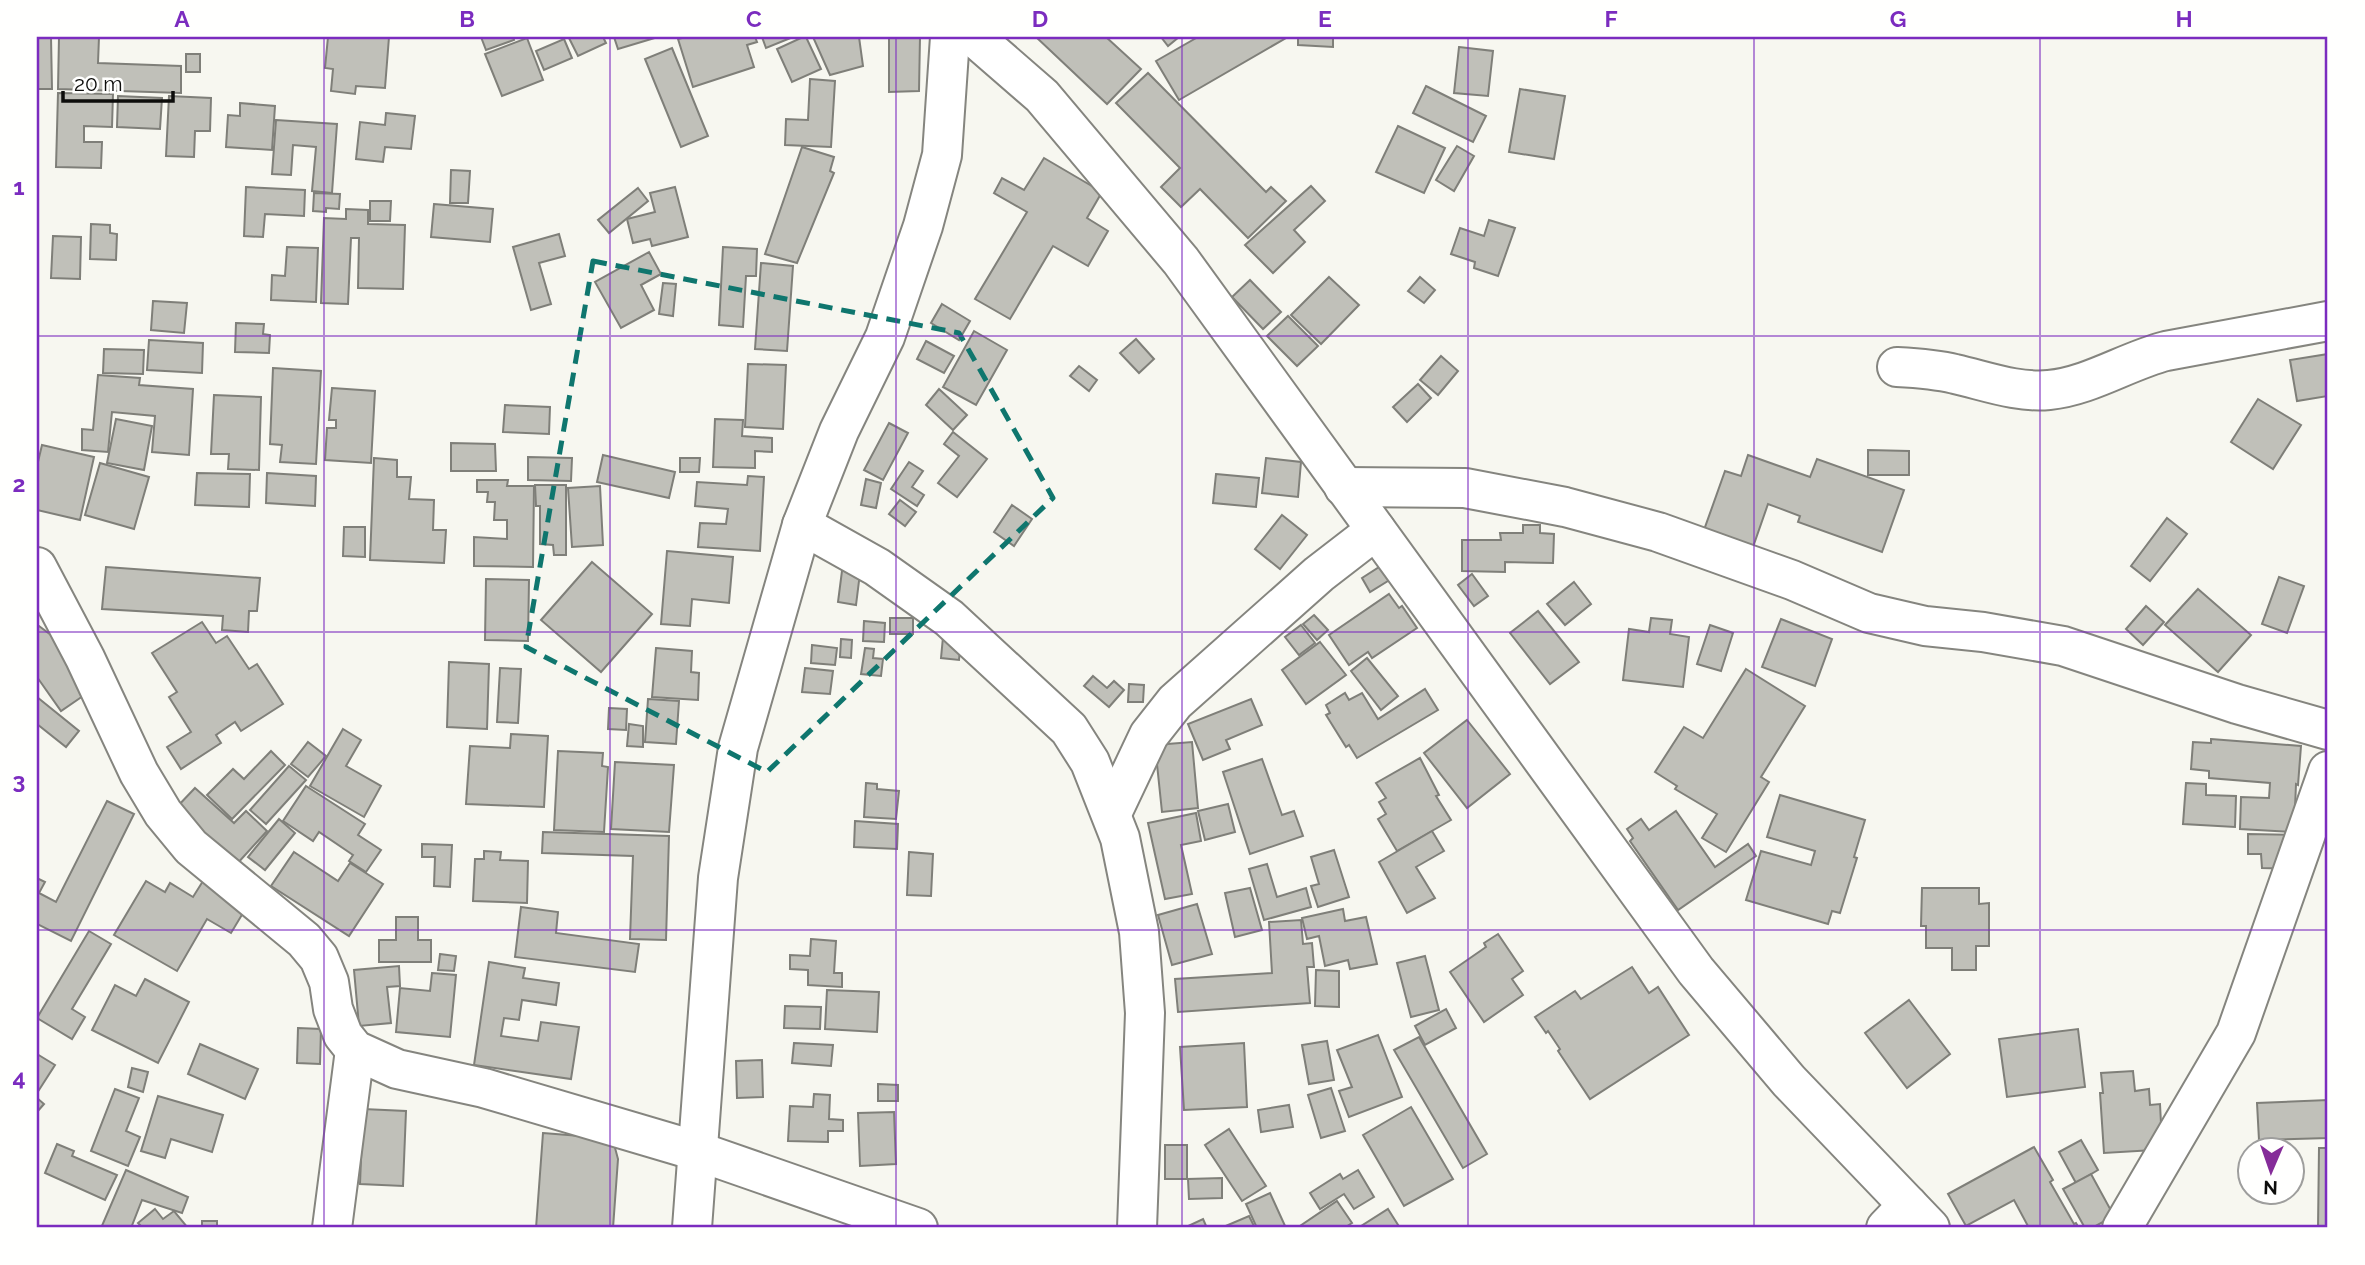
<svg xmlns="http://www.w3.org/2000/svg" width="2365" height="1265" font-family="Raleway,sans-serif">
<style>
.building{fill:#c0c0b9;stroke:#7f7f79;stroke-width:2}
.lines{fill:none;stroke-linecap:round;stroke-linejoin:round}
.minor-casing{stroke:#85857f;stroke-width:42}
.secondary-casing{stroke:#85857f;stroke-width:42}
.minor{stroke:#fff;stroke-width:38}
.secondary{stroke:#fff;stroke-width:38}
.marked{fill:none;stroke:#0f766e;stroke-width:5;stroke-dasharray:14 9;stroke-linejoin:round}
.grid{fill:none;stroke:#7b2cbf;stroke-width:2;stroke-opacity:0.55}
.neatline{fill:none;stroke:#7b2cbf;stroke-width:2.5}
.grid-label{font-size:23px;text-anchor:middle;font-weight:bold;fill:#7b2cbf}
</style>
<rect width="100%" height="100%" fill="#f7f7f0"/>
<g class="building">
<polygon points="37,37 51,37 52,89 37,89"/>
<polygon points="59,37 99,37 98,63 181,66 181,93 58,89"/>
<polygon points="328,37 389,37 385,88 356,86 355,94 331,91 333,69 325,68"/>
<polygon points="481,37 513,37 514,40 486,50"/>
<polygon points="572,37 603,37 606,43 578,56 569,38"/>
<polygon points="614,37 658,37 618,49"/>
<polygon points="686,37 755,37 757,42 747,45 754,67 693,87 678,39"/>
<polygon points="762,37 793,37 766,48"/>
<polygon points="803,37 806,37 821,69 792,82 777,49"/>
<polygon points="813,37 859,37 863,66 830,75"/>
<polygon points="889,37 920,37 919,91 889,92"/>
<polygon points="1036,37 1106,37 1141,69 1107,104"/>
<polygon points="1161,37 1179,37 1168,46"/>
<polygon points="1198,37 1285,37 1286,38 1179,100 1156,61"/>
<polygon points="1298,37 1333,37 1333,47 1298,45"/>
<polygon points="527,38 543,80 502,96 485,54"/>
<polygon points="564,39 572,58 544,70 536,51"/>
<polygon points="1459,47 1493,51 1488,96 1454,93"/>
<polygon points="672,48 708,136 681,147 645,59"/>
<rect x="186" y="54" width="14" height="18"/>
<polygon points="1148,73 1266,192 1271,187 1286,201 1248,238 1200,189 1181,207 1161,187 1180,168 1116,103"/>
<polygon points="810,79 835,81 831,147 785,145 786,119 808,120"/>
<polygon points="1426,86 1486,116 1473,142 1413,113"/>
<polygon points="1520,89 1565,96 1554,159 1509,152"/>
<polygon points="58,93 113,94 112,127 84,126 84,142 102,142 101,168 56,167"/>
<polygon points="118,96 162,98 160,129 117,127"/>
<polygon points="169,96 211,98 210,131 195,131 194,157 166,156"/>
<polygon points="240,103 275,106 272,150 226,147 228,115 240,116"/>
<polygon points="386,113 415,116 411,149 385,147 383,162 356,159 360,122 385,125"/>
<polygon points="276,120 337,124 332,193 312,191 316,147 293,145 291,175 272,174"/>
<polygon points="1398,126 1445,148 1424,193 1376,172"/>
<polygon points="1457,146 1474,156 1454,191 1436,180"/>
<polygon points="802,147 834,157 830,171 834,173 797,263 765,254"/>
<polygon points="1044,158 1102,192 1087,218 1108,231 1088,266 1053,246 1010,319 975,299 1027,212 994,193 1002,178 1024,190"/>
<polygon points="451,170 470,171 468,203 450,203"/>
<polygon points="1311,186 1325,201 1294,230 1305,242 1273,273 1245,245"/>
<polygon points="246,187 305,190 304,216 265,214 263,237 244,236"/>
<polygon points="675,187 688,237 652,246 650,239 633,243 627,219 655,212 650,193"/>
<polygon points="638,188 648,201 609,233 598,220"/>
<polygon points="314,193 340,194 339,209 326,208 326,212 313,211"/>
<polygon points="370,201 391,201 390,221 370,221"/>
<polygon points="434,204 493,209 490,242 431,237"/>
<polygon points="346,209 368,210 368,224 405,225 403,289 358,288 359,238 351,238 348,304 321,303 324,218 346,219"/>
<polygon points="1489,220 1515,228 1498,276 1474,268 1475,262 1451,254 1460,228 1484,236"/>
<polygon points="91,224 110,225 110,233 117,234 116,260 90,259"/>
<polygon points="559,234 565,256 539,263 551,304 531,310 513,247"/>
<polygon points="53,236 81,237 80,279 51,278"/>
<polygon points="287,247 318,248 316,302 271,300 272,275 285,276"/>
<polygon points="723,247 757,249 756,276 746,276 743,327 719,325"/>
<polygon points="649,252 661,274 641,285 654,310 621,328 595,282"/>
<polygon points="761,263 793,266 787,351 755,349"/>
<polygon points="1329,277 1359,305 1321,344 1291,315"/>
<polygon points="1420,277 1435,290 1424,303 1408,291"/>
<polygon points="1250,280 1281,312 1263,329 1232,297"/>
<polygon points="663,283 676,284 673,316 659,314"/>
<polygon points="153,301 187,303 184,333 151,330"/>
<polygon points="942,304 970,321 959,340 931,323"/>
<polygon points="1288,316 1318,346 1297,366 1267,336"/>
<polygon points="236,323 264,324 263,334 270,335 269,353 235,352"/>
<polygon points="974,331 1007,350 976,405 943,387"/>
<polygon points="1136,339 1154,359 1139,373 1120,353"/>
<polygon points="149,340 203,343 202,373 147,370"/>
<polygon points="926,341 954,356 944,373 917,359"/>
<polygon points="104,349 144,350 143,374 103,373"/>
<polygon points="2328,354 2328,396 2297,401 2290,360"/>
<polygon points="1441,356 1458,371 1438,395 1420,380"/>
<polygon points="748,364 786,365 783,429 745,427"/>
<polygon points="1079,366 1097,380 1089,391 1070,376"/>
<polygon points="273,368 321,371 316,464 280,462 282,445 270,444"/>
<polygon points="98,375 140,378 139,385 193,389 189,455 152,452 155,416 112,412 108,452 82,450 82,429 93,430"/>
<polygon points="1418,384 1431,398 1407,422 1393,407"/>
<polygon points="332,388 375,391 371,463 325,460 327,428 336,428 336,420 329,420"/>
<polygon points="939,389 967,415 953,430 926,405"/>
<polygon points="214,395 261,397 259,470 228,469 229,454 211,454"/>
<polygon points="2258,399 2301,425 2273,469 2231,442"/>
<polygon points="505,405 550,407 549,434 503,432"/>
<polygon points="116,419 152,426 144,470 107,463"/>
<polygon points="715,419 743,420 742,436 772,438 772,452 755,451 755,468 713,467"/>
<polygon points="889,423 908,433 883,480 864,470"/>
<polygon points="953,432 987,459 957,497 938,483 959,456 944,444"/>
<polygon points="451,443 495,444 496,471 451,471"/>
<polygon points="42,445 94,457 80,520 37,510 37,466"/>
<polygon points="1868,450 1909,451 1909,475 1868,475"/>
<polygon points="603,455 675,472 669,498 597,482"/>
<polygon points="1748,455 1810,477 1817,459 1904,490 1882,552 1798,522 1800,516 1768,504 1753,547 1704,530 1725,471 1741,476"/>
<polygon points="528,457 572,458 571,481 528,480"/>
<polygon points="374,458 397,460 397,477 411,477 409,499 434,500 433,530 446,530 444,563 370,560"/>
<polygon points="680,458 700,458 699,472 680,472"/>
<polygon points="1266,458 1301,462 1298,497 1262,493"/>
<polygon points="909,462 923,471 912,487 924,495 917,506 891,489"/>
<polygon points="100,463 149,477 134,529 85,515"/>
<polygon points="197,473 250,474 249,507 195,505"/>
<polygon points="267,473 316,476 315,506 266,503"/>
<polygon points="1216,474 1259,478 1256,507 1213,503"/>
<polygon points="748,476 764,477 760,551 698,547 700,523 726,524 728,509 695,506 697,482 747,485"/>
<polygon points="866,479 881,483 876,508 861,505"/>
<polygon points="477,480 508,480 507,486 534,486 533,567 474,566 474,537 507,539 507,520 494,520 495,502 487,502 488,492 477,492"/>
<polygon points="535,485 566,485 566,555 554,555 553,545 540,544 540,506 536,506"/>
<polygon points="600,486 603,545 572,547 568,488"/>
<polygon points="900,500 916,512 905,526 889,514"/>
<polygon points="1012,505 1032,519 1014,546 994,532"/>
<polygon points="1282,515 1307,535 1280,569 1255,549"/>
<polygon points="2167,518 2187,534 2150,581 2131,566"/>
<polygon points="1523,525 1540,525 1540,533 1554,534 1553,563 1505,562 1505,572 1462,571 1462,540 1501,540 1500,533 1523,533"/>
<polygon points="344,527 365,527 365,557 343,556"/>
<polygon points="667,551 733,557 729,603 692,599 690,626 661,624"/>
<polygon points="592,562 652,614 601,672 541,620"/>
<polygon points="1387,562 1396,576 1370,592 1362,578"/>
<polygon points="843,563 861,565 856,605 838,602"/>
<polygon points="106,567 260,578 257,611 249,611 248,632 222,630 223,616 102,609"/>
<polygon points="1472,574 1488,596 1474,606 1458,585"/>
<polygon points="2279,577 2304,586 2287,633 2262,624"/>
<polygon points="486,579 529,580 528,641 485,640"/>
<polygon points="1574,582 1591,604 1565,625 1547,604"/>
<polygon points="2198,589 2251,635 2218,672 2165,625"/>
<polygon points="1389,594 1399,608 1402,606 1417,628 1372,658 1368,652 1349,665 1329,635"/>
<polygon points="2146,606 2164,622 2143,645 2126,629"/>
<polygon points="1538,611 1579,662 1550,684 1510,633"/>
<polygon points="1314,615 1328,630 1317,640 1303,624"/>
<rect x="890" y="618" width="23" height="16"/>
<polygon points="1651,618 1672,620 1670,634 1689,637 1683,687 1623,680 1629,629 1649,632"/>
<polygon points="1781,619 1832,639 1815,686 1762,667"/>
<polygon points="864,621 885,623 884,642 863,641"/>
<polygon points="202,622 216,643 227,636 249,669 257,664 283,704 241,731 235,722 216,735 221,743 181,769 167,747 191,732 169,697 177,692 152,653"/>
<polygon points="1301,625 1315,643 1299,655 1285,637"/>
<polygon points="1710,625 1733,633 1721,671 1697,664"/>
<polygon points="39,626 55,638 83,696 61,711 37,677 37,628"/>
<polygon points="943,637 961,639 959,660 941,658"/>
<polygon points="841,639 852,640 851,658 840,657"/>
<polygon points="1320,642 1346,675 1306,704 1282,670"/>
<polygon points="812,645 837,648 835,665 811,663"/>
<polygon points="656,648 692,651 691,672 699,673 698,700 652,697"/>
<polygon points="865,648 874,649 873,658 883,659 881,676 861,674"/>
<polygon points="1367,658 1398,696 1381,710 1351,671"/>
<polygon points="449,662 489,664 487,729 447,727"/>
<polygon points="500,668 521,669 518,723 497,722"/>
<polygon points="805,668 833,671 830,694 802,692"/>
<polygon points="1746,669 1805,706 1761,777 1769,782 1726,852 1702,838 1717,814 1675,789 1677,786 1655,772 1684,727 1703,738"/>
<polygon points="1093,676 1107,688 1114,681 1124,690 1109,707 1084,686"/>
<polygon points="1129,684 1144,685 1143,702 1128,702"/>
<polygon points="1425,689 1438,710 1357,758 1349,745 1346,747 1326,715 1330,713 1326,705 1345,693 1349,700 1362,693 1378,719"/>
<polygon points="37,697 79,731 66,747 37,724"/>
<polygon points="648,699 679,701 676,744 645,742"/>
<polygon points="1251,699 1262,725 1226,740 1230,749 1203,760 1188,724"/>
<polygon points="609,708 627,709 626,730 608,729"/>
<polygon points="1467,720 1510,774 1467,808 1424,753"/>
<polygon points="629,724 643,726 643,747 627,746"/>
<polygon points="343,729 361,740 346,766 381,786 364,817 310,786"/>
<polygon points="511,734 548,736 544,807 466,804 470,746 510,748"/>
<polygon points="2211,739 2301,746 2298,785 2296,784 2294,832 2240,829 2241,797 2269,798 2270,783 2209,778 2209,771 2191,769 2193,742 2211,743"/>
<polygon points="308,742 326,756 308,777 291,764"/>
<polygon points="1192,742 1198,808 1162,812 1155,745"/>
<polygon points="271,751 285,765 232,819 207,795 233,769 244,779"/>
<polygon points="558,751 603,753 602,766 608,767 604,832 554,830"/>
<polygon points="1420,758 1439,795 1436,796 1451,820 1397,851 1378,819 1386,814 1379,802 1386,798 1376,783"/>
<polygon points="1262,759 1282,815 1294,811 1303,836 1250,854 1223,772"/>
<polygon points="615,762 674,765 669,832 611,829"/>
<polygon points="289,766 306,780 266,824 250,810"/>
<polygon points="866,783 877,784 877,789 899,791 896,819 864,817"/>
<polygon points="2186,783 2206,784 2206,795 2236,796 2235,827 2183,824"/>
<polygon points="306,786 365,824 358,835 381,850 366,872 349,861 353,855 319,832 313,841 283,821"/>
<polygon points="195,788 234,823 246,811 267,831 236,865 174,810"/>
<polygon points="1780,795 1865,820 1854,857 1857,858 1840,913 1832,911 1828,924 1746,900 1761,851 1811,865 1815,851 1767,837"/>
<polygon points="107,801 134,814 71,941 37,924 37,878 45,882 39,893 56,902"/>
<polygon points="1228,804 1235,832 1205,840 1198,811"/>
<polygon points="1676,811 1715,867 1748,844 1756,856 1678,910 1630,841 1633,838 1627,829 1641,819 1649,830"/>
<polygon points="1196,813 1201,841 1181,845 1192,894 1165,899 1148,823"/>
<polygon points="279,819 295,833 265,870 248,857"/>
<polygon points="855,821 898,824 897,849 854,847"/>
<polygon points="1432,831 1444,851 1416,867 1435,898 1407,913 1379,862"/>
<polygon points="543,832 669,836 666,940 630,939 633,856 542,853"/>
<polygon points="2248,834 2294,835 2294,869 2262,868 2261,854 2248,854"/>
<polygon points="422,844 452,845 450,887 434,886 435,857 422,857"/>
<polygon points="1334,850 1349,897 1318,907 1311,886 1319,884 1311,857"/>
<polygon points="484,851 501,852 500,860 528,861 527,903 473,901 475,859 484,859"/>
<polygon points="294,852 338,881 350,863 383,884 349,936 271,886"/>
<polygon points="909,852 933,854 931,896 907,895"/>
<polygon points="1267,864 1277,897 1306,888 1311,907 1264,920 1249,869"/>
<polygon points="208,873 252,898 231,933 207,919 177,971 114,935 146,881 165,892 170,883 193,897"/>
<polygon points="1250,888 1262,930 1235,937 1225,893"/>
<polygon points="1922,888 1979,888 1979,904 1989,903 1989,946 1976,946 1976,970 1952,970 1952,948 1926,948 1926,926 1921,926"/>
<polygon points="1197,904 1212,954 1172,965 1158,915"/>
<polygon points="521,907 558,912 556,933 639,944 635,972 515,957"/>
<polygon points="1343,909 1345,921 1366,917 1377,964 1350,969 1348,960 1325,966 1319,936 1307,939 1302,918"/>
<polygon points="396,917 418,917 418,940 431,940 431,962 379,962 379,940 396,940"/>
<polygon points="1301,920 1303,944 1312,943 1314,967 1307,967 1310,1003 1178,1012 1175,979 1272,973 1269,922"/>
<polygon points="89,931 111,944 72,1009 85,1017 72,1039 37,1018"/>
<polygon points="1498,934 1523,971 1512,979 1523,995 1484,1022 1450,972 1486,947 1484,943"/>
<polygon points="811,939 836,941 834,973 842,973 842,987 808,985 808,970 790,969 790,955 810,956"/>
<polygon points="440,954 456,956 454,971 438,970"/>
<polygon points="1425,956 1439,1010 1411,1017 1397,963"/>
<polygon points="489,962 525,968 523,978 559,983 556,1005 522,1000 519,1020 504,1018 501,1036 538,1041 541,1022 579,1027 571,1079 474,1065"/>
<polygon points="399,966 400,986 387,987 391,1023 359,1026 354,970"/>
<polygon points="1632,967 1649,993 1658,987 1689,1035 1590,1099 1558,1051 1560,1049 1548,1031 1546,1033 1535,1017 1575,991 1581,999"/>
<polygon points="1316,970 1339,971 1339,1007 1315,1006"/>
<polygon points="432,973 456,975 450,1037 396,1032 400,988 430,991"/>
<polygon points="145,979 189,1002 158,1063 92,1030 115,985 136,996"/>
<polygon points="827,990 879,992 877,1032 825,1029"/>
<polygon points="1909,1000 1950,1054 1907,1088 1865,1033"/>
<polygon points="785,1006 821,1007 820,1029 784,1028"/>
<polygon points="1446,1009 1456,1028 1425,1045 1415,1026"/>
<polygon points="298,1028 321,1029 320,1064 297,1063"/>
<polygon points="2078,1029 2085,1087 2007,1097 1999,1039"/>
<polygon points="1378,1035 1402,1097 1349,1117 1339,1091 1352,1087 1337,1050"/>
<polygon points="1419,1037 1487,1154 1463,1168 1394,1050"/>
<polygon points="1327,1041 1334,1080 1309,1084 1302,1045"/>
<polygon points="794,1043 833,1045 831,1066 792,1063"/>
<polygon points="1244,1043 1247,1107 1184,1110 1180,1047"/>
<polygon points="200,1044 258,1069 245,1099 188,1074"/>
<polygon points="37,1054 55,1065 39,1090 37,1088"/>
<polygon points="762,1060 763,1097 737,1098 736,1061"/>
<polygon points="132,1068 148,1072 143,1092 128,1087"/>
<polygon points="2133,1071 2135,1091 2149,1089 2150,1105 2160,1104 2162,1143 2154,1150 2104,1153 2100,1093 2103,1093 2101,1073"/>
<polygon points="878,1084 898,1085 898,1101 878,1101"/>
<polygon points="1331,1088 1345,1131 1321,1138 1308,1095"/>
<polygon points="115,1089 139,1098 126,1131 140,1137 128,1166 91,1151"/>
<polygon points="814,1094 830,1095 829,1119 843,1120 843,1131 828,1131 828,1142 788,1141 790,1106 813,1107"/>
<polygon points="158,1096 223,1115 212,1152 171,1139 165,1158 141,1151"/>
<polygon points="37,1098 44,1104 37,1112"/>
<polygon points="2328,1100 2328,1138 2259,1140 2257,1103"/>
<polygon points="1289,1105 1293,1127 1261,1132 1258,1110"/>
<polygon points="1411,1107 1453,1179 1404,1206 1363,1135"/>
<polygon points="363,1109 406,1111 403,1186 360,1184"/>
<polygon points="894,1112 896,1164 860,1166 858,1113"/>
<polygon points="1229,1129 1266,1186 1242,1201 1205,1145"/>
<polygon points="543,1133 605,1138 614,1144 618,1159 613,1228 536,1228"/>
<polygon points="2081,1140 2098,1170 2076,1183 2059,1152"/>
<polygon points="57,1144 74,1151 72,1156 117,1175 105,1200 45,1173"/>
<rect x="1165" y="1145" width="22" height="34"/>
<polygon points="2034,1147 2053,1180 2050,1182 2074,1224 2076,1223 2079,1228 2029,1228 2014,1200 1966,1226 1948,1194"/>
<polygon points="2319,1148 2328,1148 2328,1228 2318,1228"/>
<polygon points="126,1170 188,1197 182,1213 142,1200 131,1228 101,1228"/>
<polygon points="1358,1170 1374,1197 1354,1209 1344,1194 1320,1209 1310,1193 1340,1174 1343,1179"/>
<polygon points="2091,1174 2114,1216 2092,1228 2085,1228 2063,1189"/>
<polygon points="1222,1178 1222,1198 1189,1199 1188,1179"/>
<polygon points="1270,1193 1286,1228 1257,1228 1246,1204"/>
<polygon points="1337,1201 1352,1223 1344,1228 1297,1228"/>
<polygon points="155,1209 163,1219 174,1211 188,1228 143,1228 138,1223"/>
<polygon points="1388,1209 1400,1228 1358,1228"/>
<polygon points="1249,1216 1255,1228 1221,1228"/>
<polygon points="1203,1219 1207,1228 1184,1228"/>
<rect x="202" y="1221" width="15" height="7"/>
</g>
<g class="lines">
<g class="minor-casing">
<g id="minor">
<polyline points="974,37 1042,96 1181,261 1696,971 1789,1081 1930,1228"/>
<path d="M 1897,367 C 1916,368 1935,369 1955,374 C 1986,381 2017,393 2049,390 C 2090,386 2127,361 2166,351 L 2328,321"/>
<polyline points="1344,487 1465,488 1565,507 1658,532 1792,580 1869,613 1925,626 1983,632 2063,646 2237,704 2328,730"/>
<polyline points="802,525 877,567 949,618 1069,729 1090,762 1120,838 1139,932 1145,1013 1137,1228"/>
<polyline points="37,567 85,658 139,773 163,813 191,847 304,940 319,958 329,982 333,1009 343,1035 355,1050 397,1069 484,1088 697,1151 918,1228"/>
<polyline points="1112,813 1149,735 1175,702 1319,574 1376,530"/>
<polyline points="332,1228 355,1050"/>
<polyline points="1886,1228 1908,1205"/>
<polyline points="2122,1228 2236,1033 2328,771"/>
</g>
</g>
<g class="secondary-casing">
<polyline id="secondary" points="692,1228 718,878 738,748 802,525 839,431 885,337 923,226 942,155 950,37"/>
</g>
<use href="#minor" class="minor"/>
<use href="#secondary" class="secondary"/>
</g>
<path class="marked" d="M 593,261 L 959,333 L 1053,498 L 767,772 L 526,647 Z"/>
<path class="grid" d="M 324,37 L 324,1228M 610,37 L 610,1228M 896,37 L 896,1228M 1182,37 L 1182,1228M 1468,37 L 1468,1228M 1754,37 L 1754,1228M 2040,37 L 2040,1228M 37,336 L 2328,336M 37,632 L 2328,632M 37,930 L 2328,930"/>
<rect width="2365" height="1265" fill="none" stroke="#fffffe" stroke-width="77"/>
<g transform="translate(2271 1171) rotate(182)"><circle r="33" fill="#fffffe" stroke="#9e9e9d" stroke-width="2"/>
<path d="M0-5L12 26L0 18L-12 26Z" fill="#852c99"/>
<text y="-10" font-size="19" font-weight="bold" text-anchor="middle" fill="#0d0d0b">N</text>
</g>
<path d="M63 91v10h110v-10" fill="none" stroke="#0d0d0b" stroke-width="3.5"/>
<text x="74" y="91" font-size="21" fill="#0d0d0b" stroke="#fffffe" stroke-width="5" paint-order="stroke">20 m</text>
<rect x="38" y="38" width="2288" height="1188" class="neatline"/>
<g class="grid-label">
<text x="182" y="27">A</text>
<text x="467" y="27">B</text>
<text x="754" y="27">C</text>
<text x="1040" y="27">D</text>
<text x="1325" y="27">E</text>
<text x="1611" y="27">F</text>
<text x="1898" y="27">G</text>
<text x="2184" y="27">H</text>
<text x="19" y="195">1</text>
<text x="19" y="492">2</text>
<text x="19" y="789">3</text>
<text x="19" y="1086">4</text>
</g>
</svg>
